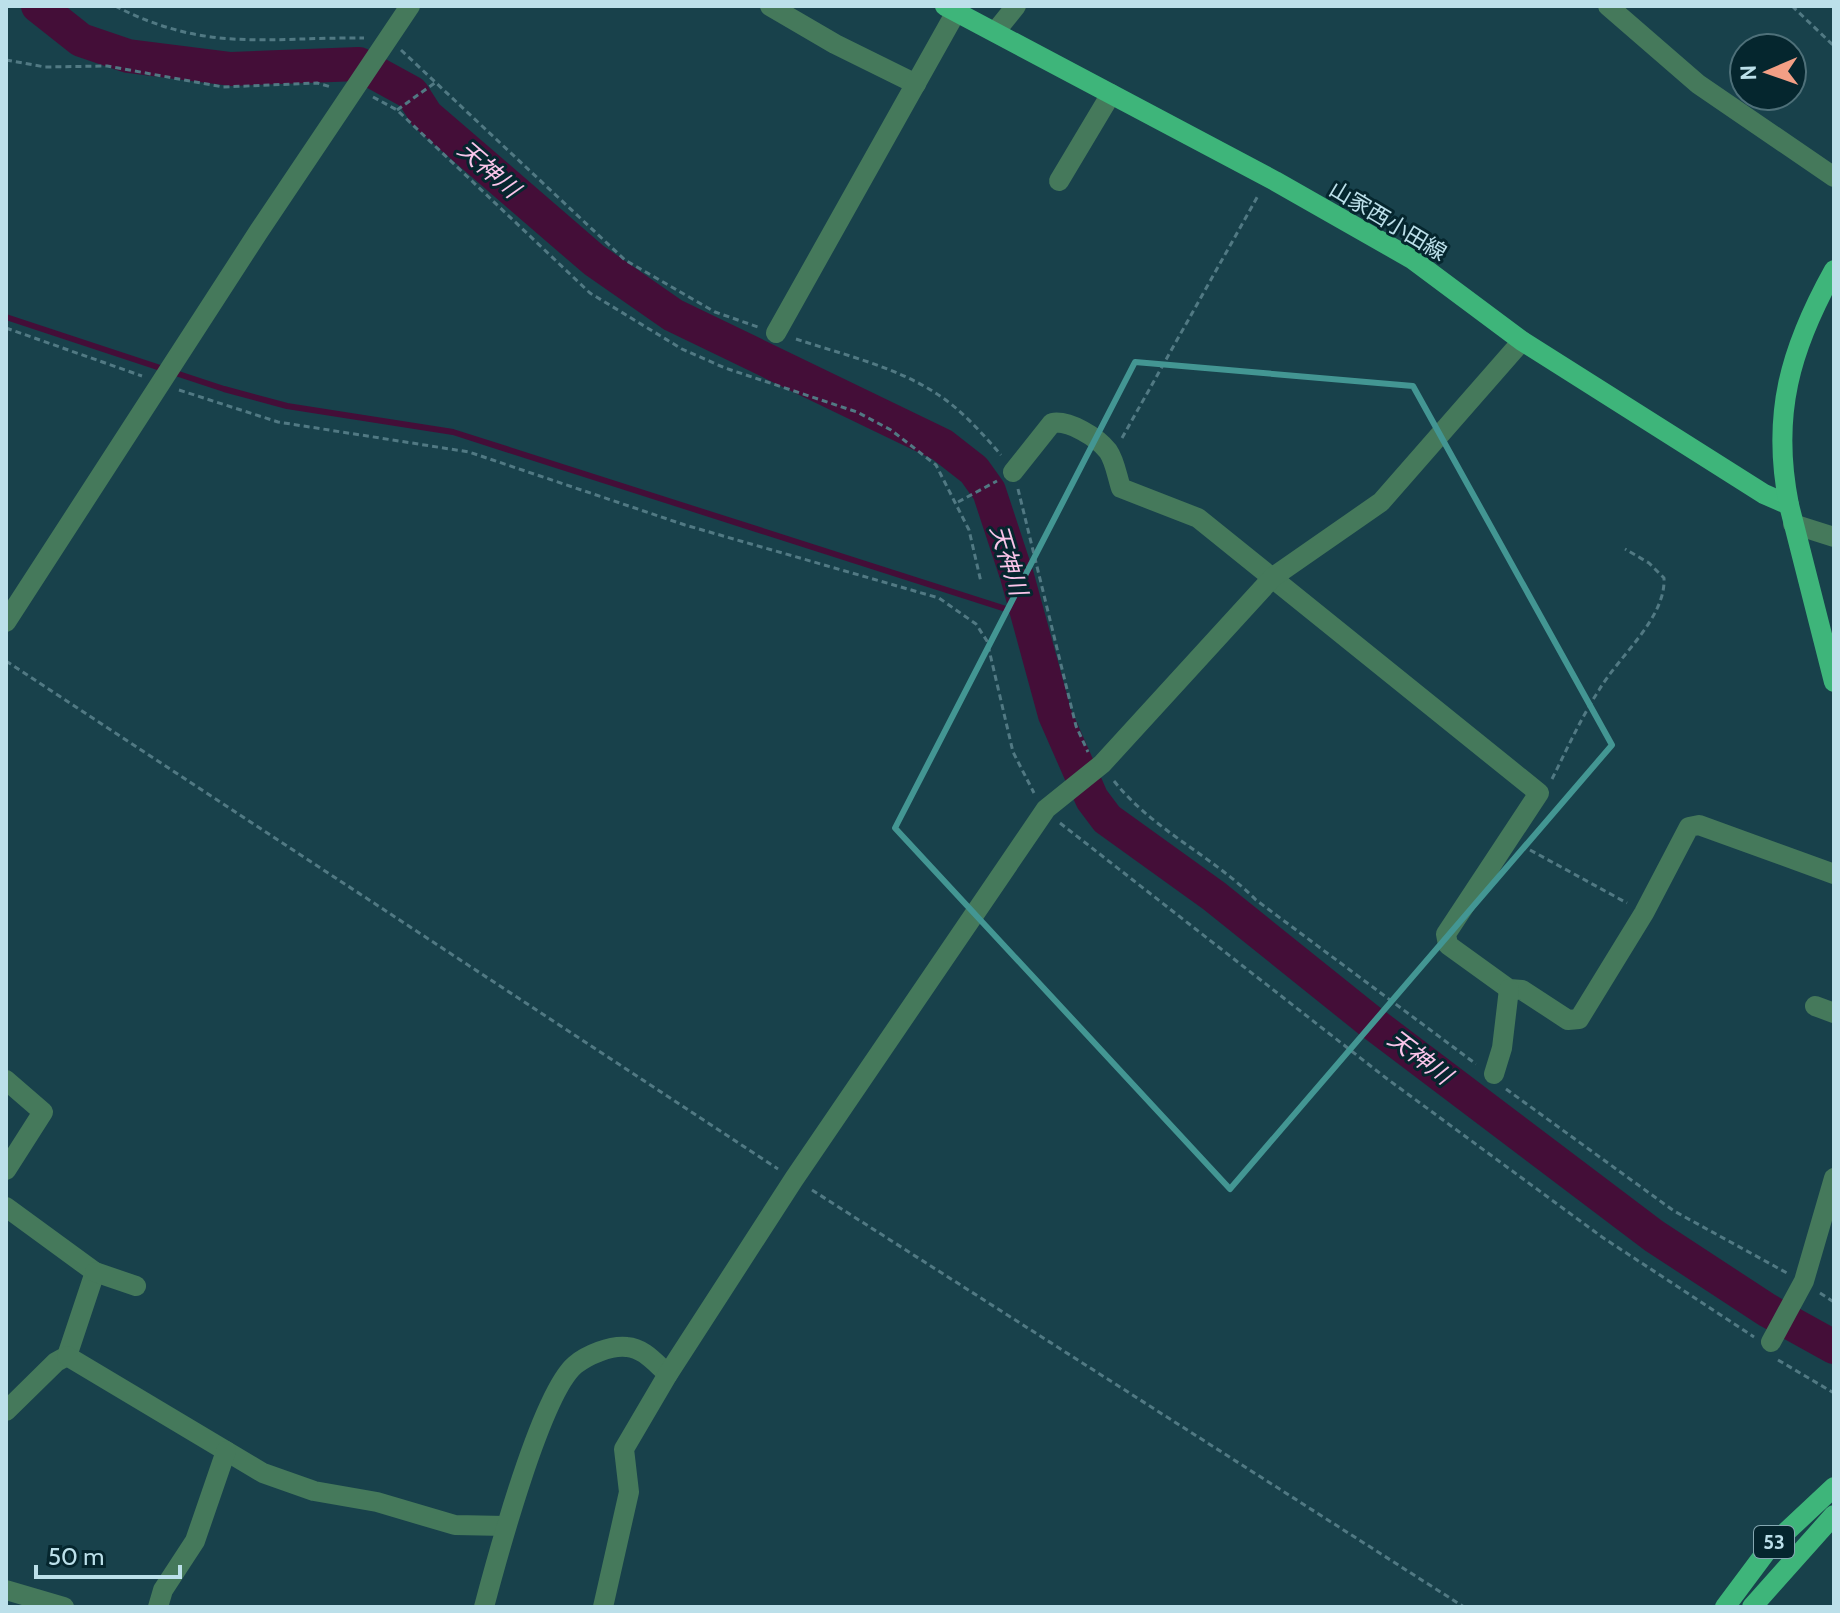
<svg xmlns="http://www.w3.org/2000/svg" width="1840" height="1613" font-family="Cabin,'Noto Sans JP',sans-serif">
<style>
.lines{fill:none;stroke-linecap:round;stroke-linejoin:round}
.stream{stroke:#440e38;stroke-width:6}
.river{stroke:#440e38;stroke-width:34}
.path{stroke:#517983;stroke-width:3;stroke-dasharray:6 4;stroke-linecap:butt}
.minor{stroke:#45795b;stroke-width:20}
.major{stroke:#3eb57a;stroke-width:20}
.marked{fill:none;stroke:#439693;stroke-width:6;stroke-linejoin:round}
.labels{text-anchor:middle;dominant-baseline:central;stroke-width:6;stroke-linejoin:round;paint-order:stroke}
.shield{fill:#05262e;stroke:#85a8b2;stroke-width:2}
.shield-label{font-size:20px;font-weight:bold;fill:#bce0ea}
.street-label{font-size:22px;fill:#bce0ea;stroke:#05262e}
.water-label{font-size:24px;font-style:italic;fill:#f9c4e9;stroke:#05262e}
</style>
<rect width="100%" height="100%" fill="#18414b"/>
<g class="lines">
<polyline class="stream" points="6,317 224,389 287,406 453,432 1028,616"/>
<polyline class="river" points="38,6 81,40 128,56 231,69 359,64 412,93 426,115 594,260 673,315 942,445 974,470 989,491 1017,576 1055,715 1092,799 1107,819 1214,896 1371,1022 1654,1236 1767,1310 1834,1347"/>
<g class="path">
<path d="M 115,6 C 207,53 266,37 364,38"/>
<polyline points="1792,6 1834,46"/>
<polyline points="401,50 625,260 715,312 758,327"/>
<polyline points="6,60 45,67 107,66 223,87 317,83 331,87"/>
<polyline points="373,97 397,110 590,293 682,349 725,368 857,412 891,430 936,465 969,530 981,582"/>
<polyline points="397,110 436,82"/>
<polyline points="6,328 142,376"/>
<path d="M 796,339 C 841,354 893,366 934,392 C 960,408 981,432 1001,455"/>
<polyline points="179,390 278,422 469,452 685,525 939,598 976,624 987,641 1013,752 1034,793"/>
<polyline points="1122,438 1259,194"/>
<polyline points="1018,489 1076,726 1088,752"/>
<polyline points="958,502 997,481"/>
<polyline points="6,661 778,1169"/>
<path d="M 1552,779 C 1567,749 1581,718 1599,690 C 1619,656 1666,618 1664,578 L 1649,563 L 1625,549"/>
<path d="M 1114,781 C 1154,831 1213,856 1256,900 L 1476,1064"/>
<polyline points="1060,823 1386,1078 1602,1237 1754,1337"/>
<polyline points="1530,850 1627,903"/>
<polyline points="1506,1089 1674,1211 1787,1273"/>
<polyline points="812,1190 1464,1607"/>
<polyline points="1820,1293 1834,1302"/>
<polyline points="1778,1360 1834,1393"/>
</g>
<g class="minor">
<polyline points="770,6 835,44 916,84"/>
<polyline points="1608,6 1698,84 1834,177"/>
<polyline points="995,32 1016,6"/>
<polyline points="1059,181 1111,94"/>
<polyline points="776,333 956,12"/>
<path d="M 1013,472 L 1052,423 C 1069,420 1097,437 1108,451 C 1115,461 1117,476 1121,488 L 1198,518 L 1539,793 L 1446,934 L 1448,945 L 1509,989 L 1522,990 L 1568,1020 L 1579,1019 L 1644,913 L 1689,827 L 1699,825 L 1834,874"/>
<polyline points="1793,524 1834,537"/>
<polyline points="6,622 259,231 410,6"/>
<polyline points="1815,1006 1834,1013"/>
<polyline points="1494,1074 1502,1048 1509,989"/>
<polyline points="6,1080 43,1112 6,1170"/>
<polyline points="6,1207 95,1272 67,1356 56,1362 6,1411"/>
<polyline points="95,1272 136,1286"/>
<polyline points="1771,1342 1804,1281 1834,1178"/>
<polyline points="67,1356 263,1473 314,1491 377,1502 455,1525 506,1526"/>
<polyline points="6,1590 64,1607"/>
<polyline points="158,1607 163,1590 195,1541 226,1451"/>
<path d="M 484,1607 C 497,1558 541,1394 575,1365 C 587,1355 611,1345 627,1347 C 644,1348 656,1364 668,1374"/>
<polyline points="603,1607 629,1492 624,1449 668,1374 794,1179 1046,809 1102,764 1273,577 1381,502 1522,341"/>
</g>
<g class="major">
<polyline points="945,6 1275,181 1412,259 1522,341 1764,494 1789,505"/>
<path d="M 1834,270 C 1790,349 1771,415 1789,505 L 1834,682"/>
<polyline points="1725,1607 1769,1548 1834,1487"/>
<polyline points="1752,1607 1834,1515"/>
</g>
</g>
<path class="marked" d="M 1135,362 L 1413,386 L 1612,745 L 1230,1189 L 895,828 Z"/>
<g class="labels">
<rect class="shield" x="1754" y="1526" width="40" height="32" rx="6"/>
<g class="shield-label">
<text x="1774" y="1542">53</text>
</g>
<g class="street-label">
<text transform="translate(1388 221) rotate(31)">山家西小田線</text>
</g>
<g class="water-label">
<text transform="translate(489 169) rotate(41)">天神川</text>
<text transform="translate(1009 560) rotate(73)">天神川</text>
<text transform="translate(1420 1057) rotate(37)">天神川</text>
</g>
</g>
<rect width="1840" height="1613" fill="none" stroke="#bce0ea" stroke-width="16"/>
<g transform="translate(1768 72) rotate(268)"><circle r="38" fill="#05262e" stroke="#4e7079" stroke-width="2"/>
<path d="M0-6L14 30L0 20L-14 30Z" fill="#f39f85"/>
<text y="-12" font-size="22" font-weight="bold" text-anchor="middle" fill="#bce0ea">N</text>
</g>
<path d="M36 1565v12h144v-12" fill="none" stroke="#bce0ea" stroke-width="4"/>
<text x="48" y="1565" font-size="24" fill="#bce0ea" stroke="#05262e" stroke-width="6" paint-order="stroke">50 m</text>
</svg>
